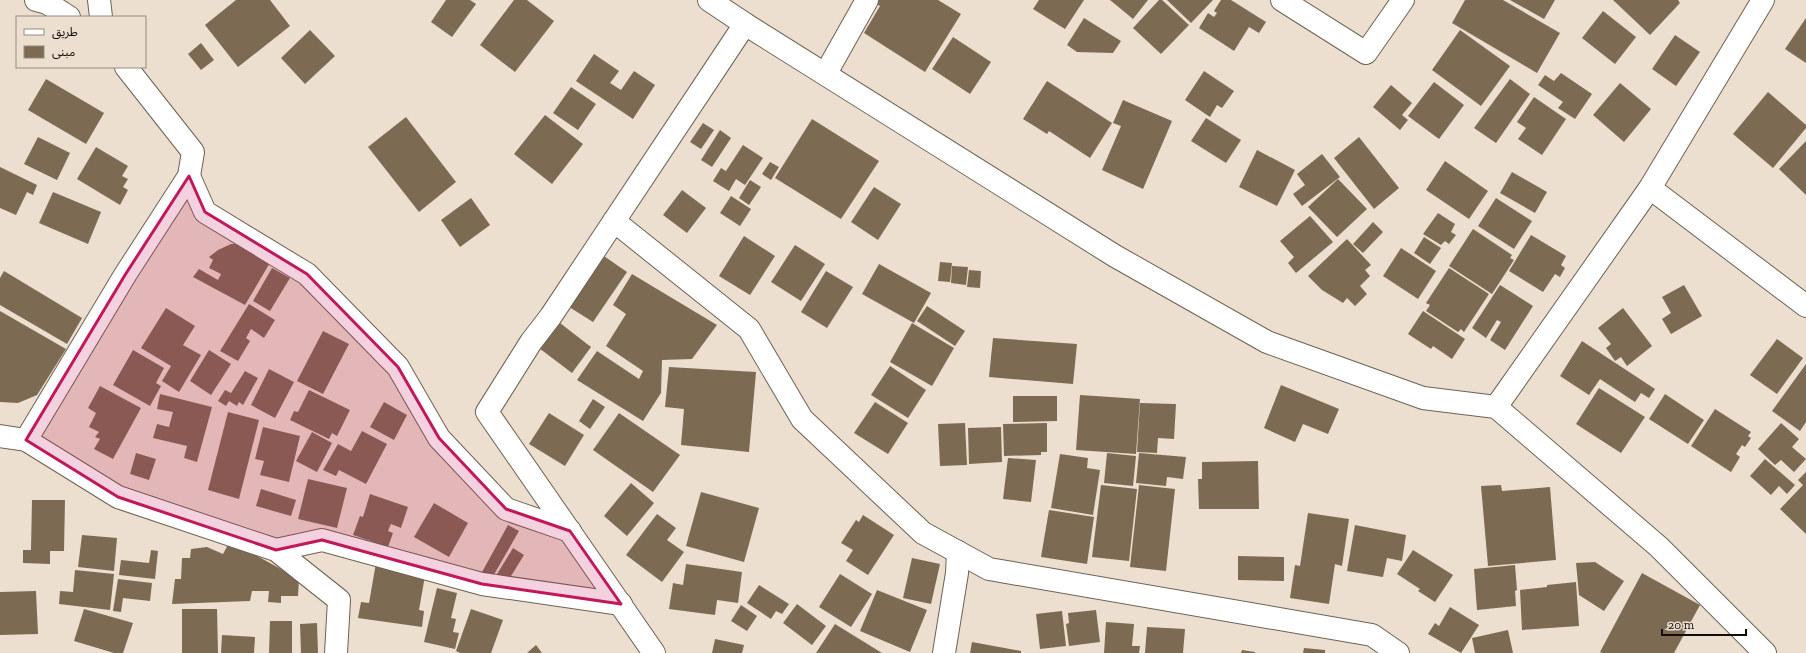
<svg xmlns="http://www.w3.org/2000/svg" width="1806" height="653" font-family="'Zilla Slab','Noto Sans Arabic',serif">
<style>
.building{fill:#7d6a53}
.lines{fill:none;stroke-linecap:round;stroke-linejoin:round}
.minor-casing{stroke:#6d6254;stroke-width:24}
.minor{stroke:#fff;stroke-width:22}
.marked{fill:#c2185b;fill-opacity:0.2;stroke:#c2185b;stroke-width:3;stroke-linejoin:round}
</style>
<rect width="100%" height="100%" fill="#ecdfd0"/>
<g class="building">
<polygon points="236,0 270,0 290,26 238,67 205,25"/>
<polygon points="446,0 470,0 476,4 452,37 431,22"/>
<polygon points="514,0 527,0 554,21 515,72 480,45"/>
<polygon points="879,0 938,0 961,14 925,72 864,33 880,6 877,4"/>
<polygon points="1039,0 1084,0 1065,29 1033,9"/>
<polygon points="1110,0 1148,0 1133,19"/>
<polygon points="1159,0 1162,0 1189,25 1161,54 1133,28"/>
<polygon points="1167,0 1213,0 1191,23"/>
<polygon points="1221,0 1231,0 1266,22 1259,33 1249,27 1234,51 1199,28 1208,13 1214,17 1217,13 1214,11"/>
<polygon points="1465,0 1503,0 1560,33 1537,73 1452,23"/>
<polygon points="1510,0 1555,0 1544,19"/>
<polygon points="1613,0 1678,0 1680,3 1650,35"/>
<polygon points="1603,11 1636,37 1615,64 1582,38"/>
<polygon points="1084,18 1121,41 1113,53 1077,52 1067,45"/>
<polygon points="1806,18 1806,63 1785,49"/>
<polygon points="310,30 335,56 305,84 281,58"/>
<polygon points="1460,30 1510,66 1481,106 1432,70"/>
<polygon points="1675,35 1700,52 1676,86 1652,69"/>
<polygon points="953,37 991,62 970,94 932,69"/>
<polygon points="201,43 214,60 201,70 188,54"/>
<polygon points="594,54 619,71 610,83 621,90 634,71 655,85 633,119 576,81"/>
<polygon points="1204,71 1234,91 1222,108 1217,105 1210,117 1185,100"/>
<polygon points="1561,73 1592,94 1575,119 1558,108 1563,102 1538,85 1545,75 1554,81"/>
<polygon points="46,79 104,113 86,144 28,110"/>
<polygon points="1510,79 1530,94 1496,143 1474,128"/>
<polygon points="1047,81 1112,123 1090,158 1049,131 1047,134 1023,119"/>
<polygon points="1434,82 1464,105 1439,139 1408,116"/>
<polygon points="1620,83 1651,109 1624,142 1593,115"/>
<polygon points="1391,85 1412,103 1402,115 1408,120 1400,130 1373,107"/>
<polygon points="571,87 596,104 578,130 553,113"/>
<polygon points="1768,92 1806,125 1806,128 1773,168 1733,134"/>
<polygon points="1534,97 1566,119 1542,155 1518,139 1526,128 1517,122"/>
<polygon points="1123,100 1172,121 1143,189 1102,170 1121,126 1113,123"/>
<polygon points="545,115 583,144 552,184 514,154"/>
<polygon points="406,117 456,182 419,212 368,147"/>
<polygon points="1206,118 1241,140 1226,163 1191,141"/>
<polygon points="812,119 879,161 841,219 775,178"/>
<polygon points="703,123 714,130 701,149 690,142"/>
<polygon points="720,130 731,138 712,167 701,160"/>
<polygon points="38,137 70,153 57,180 24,164"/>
<polygon points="1359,137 1399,188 1374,209 1334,158"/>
<polygon points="1806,141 1806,195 1779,169"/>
<polygon points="743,145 763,158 745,185 736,179 729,191 713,181 721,168 726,171"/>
<polygon points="96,147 128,166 122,176 128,179 123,187 128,190 120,205 77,179"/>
<polygon points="1257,150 1295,170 1277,206 1239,187"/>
<polygon points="1322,154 1340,177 1302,206 1293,194 1305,185 1297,174"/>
<polygon points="1445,161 1488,191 1469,219 1426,190"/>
<polygon points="770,162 779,167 771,180 762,174"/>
<polygon points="0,167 37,185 33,195 27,192 16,215 0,208"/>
<polygon points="1512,172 1547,192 1535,213 1500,193"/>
<polygon points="1338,179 1367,209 1337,237 1308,207"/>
<polygon points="750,180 761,187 749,205 739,198"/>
<polygon points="874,187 901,204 878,240 851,222"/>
<polygon points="682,190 706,208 687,233 663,215"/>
<polygon points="53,192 101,212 88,244 39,223"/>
<polygon points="731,196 751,209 740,226 720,213"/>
<polygon points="471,198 490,225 460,247 441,220"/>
<polygon points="1496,198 1532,221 1514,249 1478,226"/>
<polygon points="1438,213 1455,224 1451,232 1456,235 1449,244 1445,241 1441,245 1423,234"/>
<polygon points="1310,216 1333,242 1296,273 1288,263 1294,257 1280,241"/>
<polygon points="1373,222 1383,232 1363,253 1353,244"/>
<polygon points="1473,229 1512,255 1510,258 1514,260 1492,294 1449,266"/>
<polygon points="1531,235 1566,256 1561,265 1565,268 1560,277 1555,274 1543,292 1509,271"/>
<polygon points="744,236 775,256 750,295 719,276"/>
<polygon points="1424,237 1441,248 1430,264 1414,253"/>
<polygon points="1347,239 1371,265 1365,270 1370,276 1360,286 1367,294 1355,306 1347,298 1343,303 1322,290 1308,276"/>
<polygon points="231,244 237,244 271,261 245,305 193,277 199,269 218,280 221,274 209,268 213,260 209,257 218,250"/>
<polygon points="795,245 825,264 801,301 771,282"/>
<polygon points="1401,248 1436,271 1418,299 1383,276"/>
<polygon points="601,254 627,272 593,322 566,305"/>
<polygon points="940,262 952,263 950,282 938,281"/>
<polygon points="879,264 931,293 914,323 862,294"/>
<polygon points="952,266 968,267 966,285 951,283"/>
<polygon points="272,268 290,278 270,311 253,301"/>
<polygon points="1449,268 1489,294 1464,332 1461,329 1458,332 1426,311 1430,305 1426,303"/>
<polygon points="969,270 981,271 980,288 967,287"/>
<polygon points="4,271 82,318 67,344 0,305 0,278"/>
<polygon points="826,271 853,287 827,328 801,312"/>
<polygon points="632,274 717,325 692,359 662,360 661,393 643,421 577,380 597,351 639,379 643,371 606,346 626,314 613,305"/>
<polygon points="1500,285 1533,306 1505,350 1490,340 1501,322 1497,320 1486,338 1472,328"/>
<polygon points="1684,285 1702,316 1671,334 1662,319 1671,313 1662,297"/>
<polygon points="249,304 275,320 264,338 251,329 246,338 250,341 238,361 220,351"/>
<polygon points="927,306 965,331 955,346 917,321"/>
<polygon points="166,308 195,326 183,345 201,355 179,392 162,381 171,366 141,348"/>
<polygon points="1623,308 1652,346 1627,366 1621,357 1615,361 1606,348 1611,344 1598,328"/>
<polygon points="0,311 66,349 37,395 18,403 0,402"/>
<polygon points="1423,311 1465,339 1452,359 1433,346 1431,349 1408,334"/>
<polygon points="551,316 591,347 572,373 531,342"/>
<polygon points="912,323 954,348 932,386 890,362"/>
<polygon points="323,331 349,344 323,394 297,381"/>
<polygon points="993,338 1077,344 1073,384 989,377"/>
<polygon points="1777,339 1803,358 1777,394 1750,375"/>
<polygon points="1582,341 1655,389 1649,398 1641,393 1635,402 1600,379 1589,395 1560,376"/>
<polygon points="133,350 164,368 156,383 161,386 150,406 113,385"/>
<polygon points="209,350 231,364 211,395 190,381"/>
<polygon points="1806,364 1806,422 1800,431 1772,411"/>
<polygon points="890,366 926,390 908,418 871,395"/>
<polygon points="669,367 756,372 749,452 681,445 684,409 665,407"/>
<polygon points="269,369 294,382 275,418 251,405"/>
<polygon points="245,371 258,378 243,405 239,402 237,406 229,401 226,406 218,401 225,390 231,393"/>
<polygon points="1281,385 1339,409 1328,434 1303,424 1295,442 1264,428"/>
<polygon points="100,386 141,408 113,459 94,449 100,439 95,437 99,432 89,427 96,413 88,408"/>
<polygon points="1599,388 1645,417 1621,453 1576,424"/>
<polygon points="309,390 350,410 337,436 332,433 329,439 290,420 294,411 298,412"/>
<polygon points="160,394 212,407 197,462 184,458 187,446 153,438 157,424 169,427 173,412 157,409"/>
<polygon points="1665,394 1704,420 1688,444 1649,419"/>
<polygon points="1080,395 1140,399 1136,454 1076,450"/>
<polygon points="1013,396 1057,396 1057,421 1013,422"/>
<polygon points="593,399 605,407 590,429 579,421"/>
<polygon points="384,402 407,415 394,440 370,427"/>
<polygon points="875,402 908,423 888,454 854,433"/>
<polygon points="1140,403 1176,404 1174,439 1158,438 1157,453 1137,452"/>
<polygon points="1715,409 1751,432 1748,436 1751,438 1745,447 1742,445 1736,454 1740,457 1731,472 1691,446"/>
<polygon points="228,412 259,420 239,499 208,490"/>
<polygon points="549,413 584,435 565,466 529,444"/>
<polygon points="619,413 680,455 653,492 593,450"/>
<polygon points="965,423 967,465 940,466 938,424"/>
<polygon points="1047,423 1047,452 1041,452 1041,455 1004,456 1003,424"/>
<polygon points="1781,423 1799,439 1792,447 1806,459 1794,472 1781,460 1775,465 1758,449"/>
<polygon points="263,427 300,436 289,482 260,475 264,461 255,459"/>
<polygon points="1001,427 1002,462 969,464 968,428"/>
<polygon points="362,431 387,444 366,484 339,470 336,476 323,470 338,444 351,451"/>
<polygon points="312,432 332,443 317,472 296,461"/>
<polygon points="136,453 156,459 149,480 130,474"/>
<polygon points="1107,453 1136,456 1133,486 1104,483"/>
<polygon points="1139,453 1186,457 1183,479 1167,477 1166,486 1136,483"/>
<polygon points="1060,454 1088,458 1087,468 1100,470 1093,515 1051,508"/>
<polygon points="1008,458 1036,460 1031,502 1003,499"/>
<polygon points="1765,459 1795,485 1787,494 1779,486 1771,495 1750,476"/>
<polygon points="1258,461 1259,509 1199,509 1198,479 1202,479 1202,462"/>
<polygon points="1806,472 1806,534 1780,509 1803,485 1798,480"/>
<polygon points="308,479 347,488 337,528 298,519"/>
<polygon points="631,483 654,503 627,536 604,516"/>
<polygon points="1101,485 1137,489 1129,561 1092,557"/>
<polygon points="1139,485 1175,489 1166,571 1130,567"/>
<polygon points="1501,485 1502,491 1550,487 1556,560 1488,566 1481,486"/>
<polygon points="261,489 296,500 291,516 256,506"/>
<polygon points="701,492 759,508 744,562 686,546"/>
<polygon points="370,494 408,507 401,528 391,524 388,531 393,533 388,547 353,535 360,516 363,517"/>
<polygon points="32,500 65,500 64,551 50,551 50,564 23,563 23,550 31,550"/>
<polygon points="434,503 468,523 449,557 414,537"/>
<polygon points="1049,510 1094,517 1087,564 1041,557"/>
<polygon points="1308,513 1349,519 1342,566 1335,564 1329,604 1290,598 1295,565 1300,566"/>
<polygon points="657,514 676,528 667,540 684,552 662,582 626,555"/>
<polygon points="863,515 894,535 868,575 846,561 853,550 841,543 856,520 859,522"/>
<polygon points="508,525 519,531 492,578 482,572"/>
<polygon points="1355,525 1406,535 1402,561 1387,558 1383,577 1347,571"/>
<polygon points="82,535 117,538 114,571 78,567"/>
<polygon points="230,541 299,579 298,596 281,596 281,603 268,602 269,591 252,591 250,601 172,604 175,579 181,579 182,558 190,558 191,549 207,547 223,554"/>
<polygon points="513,548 524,555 508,581 497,574"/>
<polygon points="151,550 158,551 155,579 119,575 121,560 149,563"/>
<polygon points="1413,550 1453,575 1435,602 1418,591 1420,589 1397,574"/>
<polygon points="1238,556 1284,557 1284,581 1238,580"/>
<polygon points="912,558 940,564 931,604 903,598"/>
<polygon points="1595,562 1624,581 1604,611 1579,595 1576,563"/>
<polygon points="376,563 426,570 419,610 424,611 422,627 358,618 361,602 369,603"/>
<polygon points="686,564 742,572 738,603 717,600 715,615 669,609 673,583 683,585"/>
<polygon points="1515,565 1517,590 1515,591 1516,606 1477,610 1474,569"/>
<polygon points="75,570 114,574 110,610 59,604 60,591 73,592"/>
<polygon points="1642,573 1700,605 1674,653 1602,653 1600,652"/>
<polygon points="840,574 872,594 851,627 819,607"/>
<polygon points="118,579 152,583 150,601 123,598 121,612 113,611"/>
<polygon points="1576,582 1579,626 1522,630 1520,590 1547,587 1547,585"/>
<polygon points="759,585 789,604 782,614 776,611 771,619 747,603"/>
<polygon points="437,588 457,593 451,618 456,619 453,632 459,633 455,649 424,642"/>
<polygon points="877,590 927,610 910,652 860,631"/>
<polygon points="36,591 38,634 0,635 0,592"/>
<polygon points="797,604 826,626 812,645 783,623"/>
<polygon points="741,605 757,616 747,631 731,621"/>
<polygon points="1450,607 1479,625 1461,653 1428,634 1435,623 1439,626"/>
<polygon points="84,609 133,623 123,653 114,653 74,641"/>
<polygon points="182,609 217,609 218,653 182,653"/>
<polygon points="471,609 503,620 491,653 460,653 456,651"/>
<polygon points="1096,610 1100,642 1069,646 1066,624 1069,623 1068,613"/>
<polygon points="1062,611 1066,646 1040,649 1036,614"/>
<polygon points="270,621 292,621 292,653 269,653"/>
<polygon points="1106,622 1134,624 1132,646 1140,646 1139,653 1104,653"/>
<polygon points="317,623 318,653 301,653 300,624"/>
<polygon points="835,624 882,653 816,653"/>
<polygon points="1147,627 1185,629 1183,653 1145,653"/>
<polygon points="1508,630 1513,653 1475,653 1472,638"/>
<polygon points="222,635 255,637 254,653 221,653"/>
<polygon points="715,639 744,645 742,653 712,653"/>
<polygon points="972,642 1021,651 1021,653 970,653"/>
<polygon points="536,645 542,653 527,653"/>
<polygon points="1304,648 1325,650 1325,653 1303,653"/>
<polygon points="1242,650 1255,652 1255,653 1241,653"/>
</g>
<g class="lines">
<g class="minor-casing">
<g id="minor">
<polyline points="36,0 47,3 69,17"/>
<polyline points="99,0 101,17"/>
<polyline points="709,0 745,24"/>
<polyline points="1282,0 1366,53 1403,0"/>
<polyline points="826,73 867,0"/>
<polyline points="189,176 205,212 307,274 398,367 439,438 506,509 570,531"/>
<polyline points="1650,188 1806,306"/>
<polyline points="614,221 749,329 802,419 923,533 989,569 1372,635 1398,653"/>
<polyline points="1496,407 1650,188 1763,0"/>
<polyline points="0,436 26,440 118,497 276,550 339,600 336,653"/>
<polyline points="26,440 125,275 189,176 193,152 126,67"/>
<polyline points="276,550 322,540 482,584 621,604"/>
<polyline points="654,653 487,412 531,342 551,316 745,24 1115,256 1267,342 1423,398 1496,407 1659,547 1765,653"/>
<polyline points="944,653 957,573 958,552"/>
</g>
</g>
<use href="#minor" class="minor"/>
</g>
<path class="marked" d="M 189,176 L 205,212 L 307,274 L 398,367 L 439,438 L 506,509 L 570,531 L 621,604 L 482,584 L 322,540 L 276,550 L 118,497 L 26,440 L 125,275 Z"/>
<rect x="16" y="16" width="130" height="52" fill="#ecdfd0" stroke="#948b80"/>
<rect x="24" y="29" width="20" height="6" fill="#ffffff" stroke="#948b80"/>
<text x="52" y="36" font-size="12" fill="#100c07">طريق</text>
<rect x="24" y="46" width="20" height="12" fill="#7d6a53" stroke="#948b80"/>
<text x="52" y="56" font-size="12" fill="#100c07">مبنى</text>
<path d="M1662 629v6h84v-6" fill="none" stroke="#100c07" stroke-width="2"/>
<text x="1668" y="629" font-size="12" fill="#100c07" stroke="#ecdfd0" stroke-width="3" paint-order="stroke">20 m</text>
</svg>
